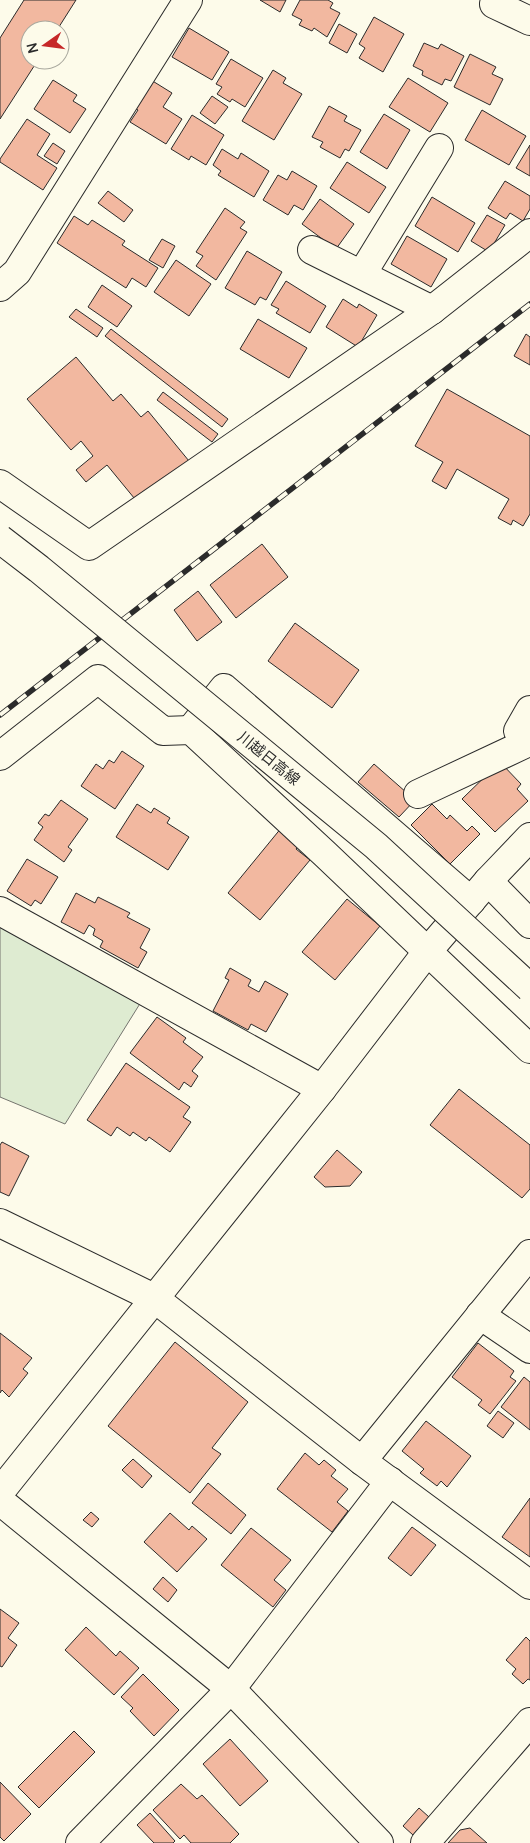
<svg xmlns="http://www.w3.org/2000/svg" width="530" height="1843" font-family="Manrope,'Noto Sans JP',sans-serif">
<style>
.green{fill:#deebd1;stroke:#74746e}
.building{fill:#f2b8a0;stroke:#2b2b2b}
.lines{fill:none;stroke-linecap:round;stroke-linejoin:round}
.minor-casing{stroke:#2b2b2b;stroke-width:30}
.minor{stroke:#fdfbea;stroke-width:28}
.rail-casing{stroke:#2b2b2b;stroke-width:5.5}
.rail{stroke:#fdfbea;stroke-width:4;stroke-dasharray:11;stroke-linecap:butt}
.major-bridge-casing{stroke:#2b2b2b;stroke-width:30;stroke-linecap:butt}
.major-bridge{stroke:#fdfbea;stroke-width:28}
.labels{text-anchor:middle;dominant-baseline:central;stroke-width:4;stroke-linejoin:round;paint-order:stroke}
.street-label{font-size:15px;fill:#2b2b2b;stroke:#fdfbea}
</style>
<rect width="100%" height="100%" fill="#fdfbea"/>
<polygon class="green" points="0,926 141,1002 65,1124 0,1097"/>
<g class="building">
<polygon points="24,0 76,0 57,30 30,30 30,60 38,60 0,119 0,38"/>
<polygon points="260,0 286,0 280,12"/>
<polygon points="300,0 328,0 333,3 330,8 340,13 327,37 314,28 312,31 299,25 302,20 292,15"/>
<polygon points="374,17 404,34 383,72 359,58 365,48 359,44"/>
<polygon points="339,24 357,34 347,53 329,43"/>
<polygon points="189,28 229,52 212,80 172,57"/>
<polygon points="424,43 438,49 441,44 464,56 451,81 445,79 442,85 422,75 423,71 413,66"/>
<polygon points="470,54 496,67 492,74 503,79 490,105 454,87"/>
<polygon points="231,59 263,78 245,107 232,99 230,102 217,94 222,87 216,84"/>
<polygon points="273,70 286,78 283,83 302,94 274,140 242,121"/>
<polygon points="408,78 448,103 430,132 389,107"/>
<polygon points="53,80 77,95 73,101 86,109 70,133 34,109"/>
<polygon points="151,80 172,93 163,107 182,119 166,144 130,122 138,110 133,107"/>
<polygon points="212,96 228,107 215,124 200,113"/>
<polygon points="329,106 347,116 344,121 361,130 349,151 345,149 340,158 320,147 323,142 312,137"/>
<polygon points="482,110 526,136 509,165 465,140"/>
<polygon points="384,114 410,130 387,169 360,152"/>
<polygon points="192,115 224,135 206,165 191,156 189,160 171,149"/>
<polygon points="27,119 50,134 37,155 57,168 43,190 0,162 0,159"/>
<polygon points="53,143 65,151 57,164 44,156"/>
<polygon points="530,145 530,176 516,168"/>
<polygon points="222,149 238,159 241,153 269,171 254,197 218,175 221,171 213,165"/>
<polygon points="347,162 386,187 369,213 330,188"/>
<polygon points="292,171 317,186 303,210 294,205 288,215 263,200 278,175 287,180"/>
<polygon points="505,181 530,196 530,209 523,221 510,213 506,219 488,208"/>
<polygon points="108,191 133,210 124,222 98,203"/>
<polygon points="432,197 475,223 458,252 415,226"/>
<polygon points="320,199 354,224 336,249 302,224"/>
<polygon points="225,208 245,222 240,228 247,232 216,280 196,266 203,256 196,252"/>
<polygon points="487,215 505,225 489,252 471,241"/>
<polygon points="74,216 88,225 92,220 125,241 122,245 158,268 146,287 132,278 126,288 57,243"/>
<polygon points="407,236 447,259 431,287 391,264"/>
<polygon points="162,239 175,246 163,268 149,260"/>
<polygon points="247,251 282,272 266,300 260,297 255,305 225,288"/>
<polygon points="176,260 211,284 189,316 154,292"/>
<polygon points="286,281 326,306 310,333 276,313 279,309 271,305"/>
<polygon points="102,285 132,306 117,327 88,307"/>
<polygon points="343,299 357,308 359,304 377,315 358,347 326,327"/>
<polygon points="76,309 103,328 97,337 69,317"/>
<polygon points="258,319 307,348 289,378 240,349"/>
<polygon points="111,329 228,419 222,427 105,336"/>
<polygon points="526,334 530,337 530,365 514,356"/>
<polygon points="76,357 113,401 121,394 141,417 148,411 189,461 139,504 107,465 86,482 76,470 93,456 81,441 71,450 27,399"/>
<polygon points="447,389 530,436 530,514 523,526 513,520 511,525 498,518 509,499 457,469 446,489 432,481 443,462 415,446"/>
<polygon points="163,392 218,434 212,442 157,400"/>
<polygon points="262,544 288,577 236,618 210,585"/>
<polygon points="198,591 222,622 197,641 174,610"/>
<polygon points="295,623 359,670 332,708 268,661"/>
<polygon points="122,751 144,766 115,809 81,786 96,764 103,769 109,760 114,763"/>
<polygon points="500,762 521,784 517,789 528,801 495,832 462,799"/>
<polygon points="374,764 415,800 399,817 358,782"/>
<polygon points="61,800 88,819 68,847 72,850 64,862 34,840 43,827 38,823 45,814 49,816"/>
<polygon points="137,804 151,813 154,808 170,818 167,823 189,837 168,870 116,837"/>
<polygon points="432,804 447,819 450,815 467,831 472,826 480,834 450,864 411,825"/>
<polygon points="282,827 301,843 296,849 310,860 260,920 228,893"/>
<polygon points="27,859 58,877 41,904 35,900 31,906 7,891"/>
<polygon points="76,893 95,903 98,897 130,913 127,917 150,929 140,948 147,952 138,968 100,947 103,941 93,935 95,929 89,925 84,934 61,922"/>
<polygon points="347,899 380,926 335,980 302,952"/>
<polygon points="230,968 251,980 248,986 259,992 265,981 288,994 266,1032 251,1024 248,1030 213,1011 229,980 225,978"/>
<polygon points="157,1017 186,1038 183,1042 203,1057 192,1071 198,1076 191,1087 184,1082 179,1090 130,1053"/>
<polygon points="126,1063 190,1107 183,1117 191,1122 170,1152 149,1137 146,1141 133,1132 130,1136 117,1127 111,1136 87,1120"/>
<polygon points="459,1089 530,1145 530,1189 522,1198 430,1125"/>
<polygon points="2,1142 29,1156 9,1196 0,1192 0,1145"/>
<polygon points="337,1150 362,1172 350,1186 325,1187 314,1177"/>
<polygon points="0,1333 32,1358 23,1369 28,1373 9,1397 2,1390 0,1393"/>
<polygon points="175,1342 248,1402 212,1448 221,1454 190,1493 108,1426"/>
<polygon points="478,1343 514,1371 510,1377 516,1381 490,1414 478,1405 482,1400 452,1377"/>
<polygon points="524,1377 530,1382 530,1430 501,1407"/>
<polygon points="498,1411 514,1423 503,1438 487,1426"/>
<polygon points="426,1421 471,1456 447,1487 441,1481 437,1486 420,1473 424,1469 402,1451"/>
<polygon points="305,1453 319,1465 324,1460 336,1470 331,1476 348,1489 337,1502 348,1511 332,1532 277,1489"/>
<polygon points="133,1459 152,1476 142,1488 122,1470"/>
<polygon points="208,1483 246,1515 231,1534 192,1503"/>
<polygon points="530,1498 530,1557 502,1537"/>
<polygon points="91,1512 99,1519 92,1527 83,1520"/>
<polygon points="170,1513 189,1530 192,1526 207,1539 177,1572 144,1542"/>
<polygon points="412,1527 436,1545 411,1576 388,1558"/>
<polygon points="251,1528 291,1560 274,1580 286,1590 273,1607 221,1565"/>
<polygon points="163,1577 177,1590 168,1602 153,1589"/>
<polygon points="0,1609 19,1623 8,1638 17,1645 2,1667 0,1666"/>
<polygon points="86,1627 116,1656 120,1651 139,1668 114,1695 65,1650"/>
<polygon points="526,1637 530,1641 530,1680 528,1679 523,1684 512,1674 516,1669 506,1660"/>
<polygon points="143,1674 179,1710 154,1736 130,1711 133,1708 121,1697"/>
<polygon points="74,1731 95,1752 39,1808 18,1787"/>
<polygon points="230,1739 268,1781 240,1806 203,1764"/>
<polygon points="0,1782 31,1814 4,1841 0,1837"/>
<polygon points="181,1784 197,1799 202,1795 239,1834 230,1843 191,1843 184,1835 180,1839 153,1810"/>
<polygon points="419,1808 429,1817 413,1835 403,1826"/>
<polygon points="150,1813 175,1841 173,1843 154,1843 137,1825"/>
<polygon points="470,1828 487,1843 448,1843 460,1830"/>
</g>
<g class="lines">
<g class="minor-casing">
<g id="minor">
<polyline points="494,4 530,21"/>
<polyline points="312,250 432,310"/>
<polyline points="362,274 439,148"/>
<polyline points="0,287 17,272 188,0"/>
<polyline points="0,484 89,546 432,310 530,233"/>
<polyline points="530,710 518,731 523,737 530,735"/>
<polyline points="193,727 224,688 471,901"/>
<polyline points="0,756 98,679 163,731 191,730 325,854 530,1049"/>
<polyline points="418,794 529,742"/>
<polyline points="488,881 530,924"/>
<polyline points="0,911 322,1089"/>
<polyline points="0,1223 154,1298 362,1461 530,1585"/>
<polyline points="480,1315 530,1349"/>
<polyline points="362,1461 530,1254"/>
<polyline points="0,1492 322,1089 427,952 488,881 530,837"/>
<polyline points="0,1501 231,1689 379,1843"/>
<polyline points="80,1843 231,1689 390,1481"/>
<polyline points="425,1843 530,1722"/>
</g>
</g>
<use href="#minor" class="minor"/>
<g class="rail-casing">
<polyline id="rail" points="0,715 530,304"/>
</g>
<use href="#rail" class="rail"/>
<g class="major-bridge-casing">
<polyline id="major-bridge" points="0,539 39,569 376,846 530,988"/>
</g>
<use href="#major-bridge" class="major-bridge"/>
</g>
<g class="labels">
<g class="street-label">
<text transform="translate(269 758) rotate(39)">川越日高線</text>
</g>
</g>
<g transform="translate(45 45) rotate(256)"><circle r="24" fill="#fdfbea" stroke="#a9a89e"/>
<path d="M0-4L9 19L0 12L-9 19Z" fill="#c62828"/>
<text y="-8" font-size="14" font-weight="bold" text-anchor="middle" fill="#2b2b2b">N</text>
</g>
</svg>
